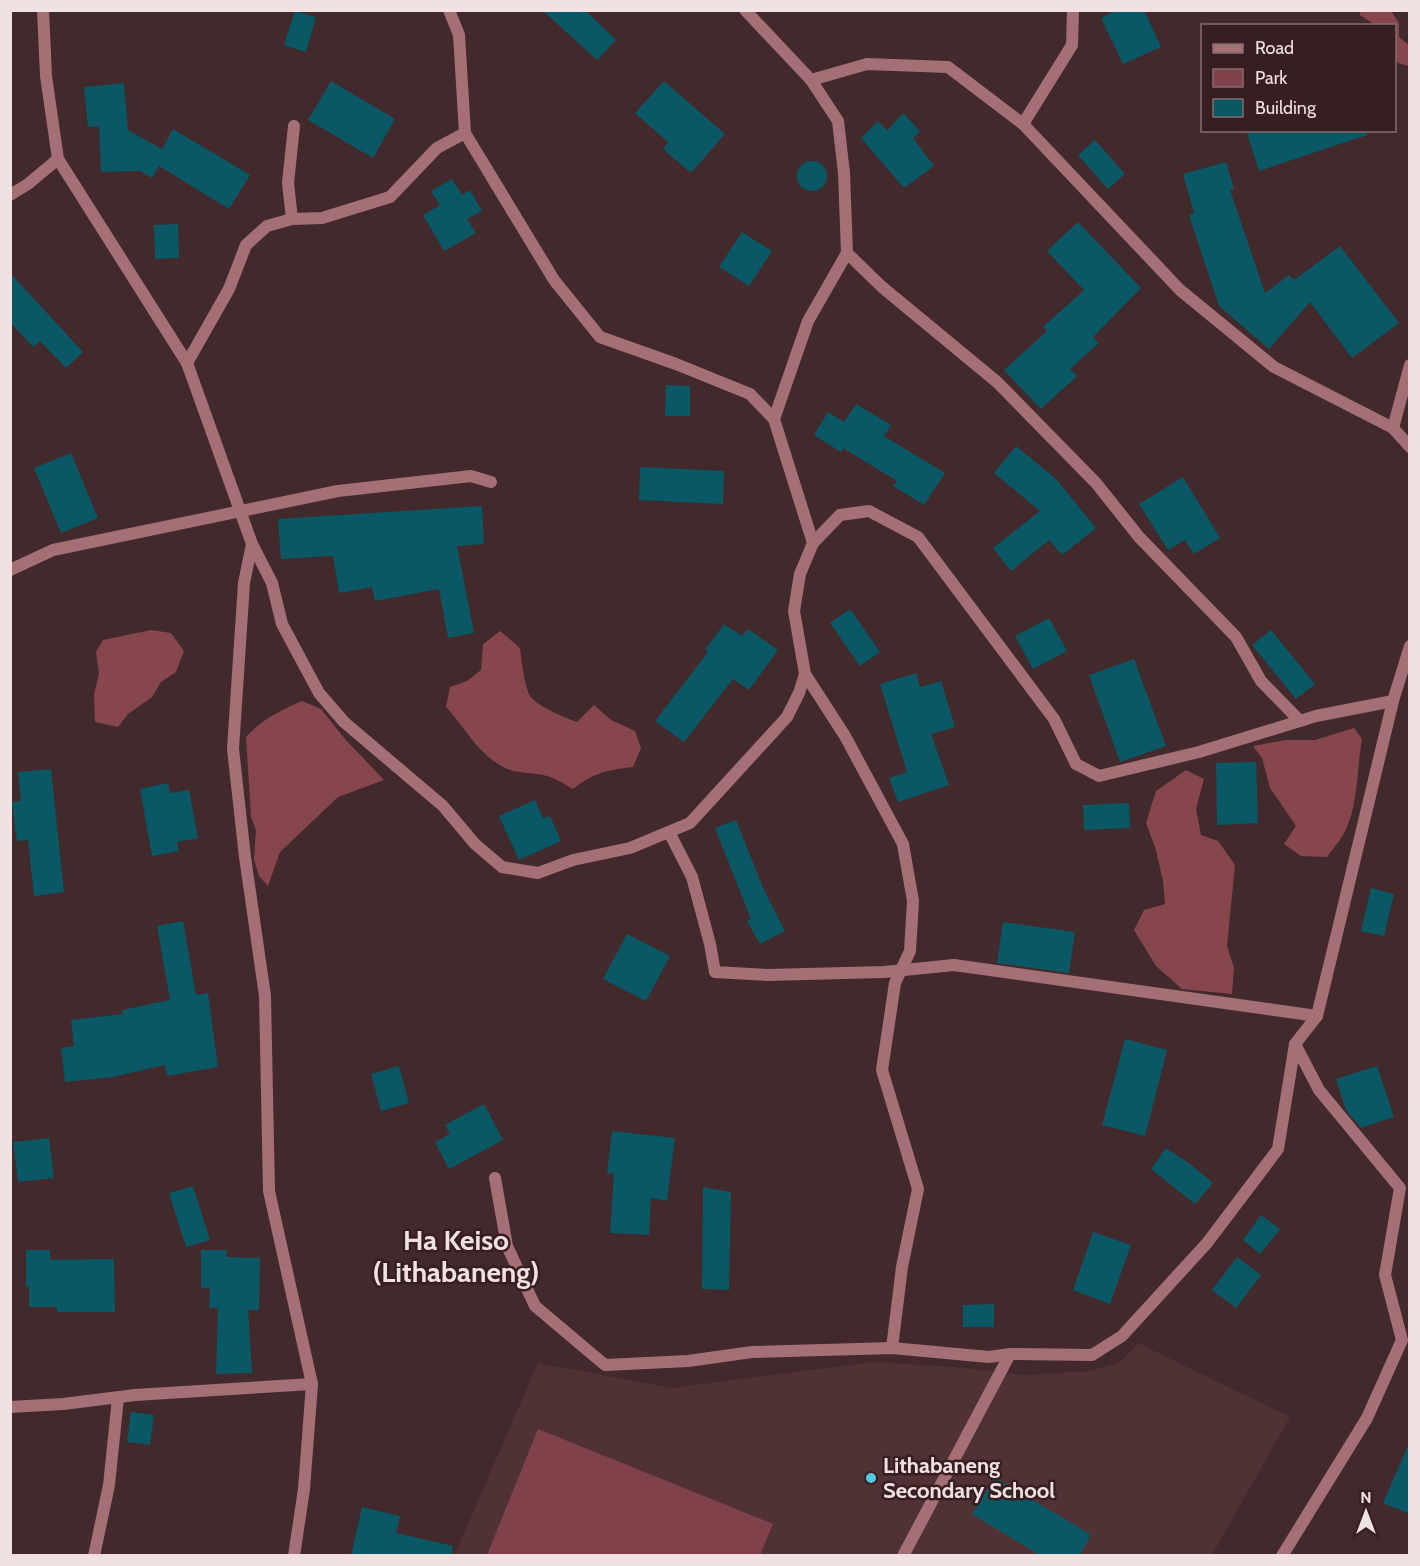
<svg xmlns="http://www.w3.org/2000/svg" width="1420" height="1566" font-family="Cabin,sans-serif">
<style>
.built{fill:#503134}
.green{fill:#7f424a}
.forest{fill:#87464e}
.building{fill:#0a5865}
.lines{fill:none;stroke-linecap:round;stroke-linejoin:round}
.street{stroke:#a47075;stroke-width:12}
.poi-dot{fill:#56c9e0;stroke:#371f21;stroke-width:2}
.labels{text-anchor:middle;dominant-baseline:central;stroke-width:5;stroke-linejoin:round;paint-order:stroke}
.poi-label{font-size:22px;font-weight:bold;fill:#f2e1e2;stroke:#371f21;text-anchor:start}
.district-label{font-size:28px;font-weight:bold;fill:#f2e1e2;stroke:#371f21}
</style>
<rect width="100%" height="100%" fill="#42292b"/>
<polygon class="built" points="1138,1343 1290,1417 1212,1555 454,1556 538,1363 672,1388 872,1362 953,1367 1024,1375 1091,1371 1120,1362"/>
<polygon class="green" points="538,1429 773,1524 760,1555 487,1555"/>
<g class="forest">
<polygon points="1360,11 1391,11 1399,23 1399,37 1409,45 1409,66 1398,63 1395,60 1394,26 1375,25 1360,15"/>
<polygon points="151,630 171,633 184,651 176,672 161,682 152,697 128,714 118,727 95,722 94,694 99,674 96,652 103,640"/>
<path d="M 500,631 L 520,648 C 521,658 525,688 530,696 C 538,707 564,717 577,722 L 594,705 L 611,720 L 635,731 L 641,748 L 633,767 C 607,770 593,773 573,789 C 564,784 556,778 547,776 C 534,772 517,774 505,768 C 477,753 467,730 446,707 L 450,687 L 467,681 L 481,670 L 483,644 Z"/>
<path d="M 302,701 L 321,709 L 345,739 L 384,780 L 338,797 L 280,852 L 268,886 L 259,876 L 254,860 L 256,830 L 251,817 L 246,737 C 262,719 280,711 302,701 Z"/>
<path d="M 1354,728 L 1362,739 C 1357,768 1358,804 1346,829 C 1342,839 1333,848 1327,857 L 1301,856 L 1284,844 L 1296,826 L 1270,788 L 1262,758 L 1253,746 L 1286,740 L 1315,740 Z"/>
<polygon points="1186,770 1204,779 1196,809 1201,835 1218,841 1235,865 1227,946 1234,968 1232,994 1182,989 1156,966 1134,930 1144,910 1165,904 1163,881 1156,850 1146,823 1156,791"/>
</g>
<g class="building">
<polygon points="542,10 585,10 616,40 597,60"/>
<polygon points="1117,10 1144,10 1161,47 1123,64 1101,18"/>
<polygon points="295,11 316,17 306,52 284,45"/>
<polygon points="331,81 395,119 373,158 308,120"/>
<polygon points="664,81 725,134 691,173 663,149 668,142 635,113"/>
<polygon points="124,83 128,130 162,149 173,129 250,175 229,209 159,166 152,178 140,171 101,172 99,126 88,127 84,87"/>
<polygon points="903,113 920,131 913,138 934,166 904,188 861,138 878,121 887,131"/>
<polygon points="1246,130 1367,130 1367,135 1259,171"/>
<polygon points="1095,140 1125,174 1108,189 1078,155"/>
<circle cx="812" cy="176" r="15"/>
<polygon points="1226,162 1234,189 1230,190 1265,293 1289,275 1294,280 1340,246 1399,323 1352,358 1310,302 1269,349 1219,306 1189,215 1194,213 1183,174"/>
<polygon points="452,179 462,195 470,190 482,211 467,219 476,233 444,251 423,215 440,205 431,191"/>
<polygon points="1078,222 1141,288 1093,337 1099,343 1070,369 1077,376 1041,409 1004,370 1047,331 1043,327 1084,290 1047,251"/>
<polygon points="178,224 179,258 155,259 154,225"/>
<polygon points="742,232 772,251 749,286 719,267"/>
<polygon points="10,273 83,352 66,368 40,341 33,347 10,322"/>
<polygon points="666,385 690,386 690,416 665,416"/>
<polygon points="856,404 891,425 884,436 945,473 924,505 893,486 897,481 843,448 841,452 814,435 828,412 844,422"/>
<polygon points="1016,446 1056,479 1096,528 1062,555 1049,540 1011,571 993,548 1040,511 994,473"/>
<polygon points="71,453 98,518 61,533 34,468"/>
<polygon points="640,467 724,471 723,504 639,500"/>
<polygon points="1183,477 1220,538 1194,554 1185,540 1168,550 1139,504"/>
<polygon points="482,506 484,544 457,546 474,633 448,638 439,589 375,601 372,587 339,593 333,556 281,559 278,519"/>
<polygon points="850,609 880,652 860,666 830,623"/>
<polygon points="1049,618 1067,651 1033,669 1015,636"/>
<polygon points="724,624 742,636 748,629 778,650 749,690 733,679 684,742 655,721 708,652 705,650"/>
<polygon points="1271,630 1315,684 1296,699 1252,645"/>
<polygon points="1134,659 1166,746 1120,762 1089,675"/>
<polygon points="916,673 920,687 941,681 955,727 931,734 949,785 898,802 889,778 907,772 880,684"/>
<polygon points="1256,762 1258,823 1217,825 1216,763"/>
<polygon points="51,769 64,892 34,896 28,840 17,841 12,802 21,801 18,772"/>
<polygon points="168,783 170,793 189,790 198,838 177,842 179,851 152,856 140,789"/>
<polygon points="535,800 543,818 550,816 561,841 519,860 499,816"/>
<polygon points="1129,803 1130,828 1084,830 1083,805"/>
<polygon points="736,820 764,890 785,931 760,944 747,921 751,919 715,828"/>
<polygon points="1371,888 1394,894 1384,936 1361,931"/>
<polygon points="183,921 196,995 208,993 218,1067 167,1076 165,1065 113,1077 65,1082 61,1048 74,1046 71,1020 123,1014 122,1010 170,1000 157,926"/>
<polygon points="1003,922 1075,932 1069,973 997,963"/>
<polygon points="627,934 670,956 646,1001 603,979"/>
<polygon points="1125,1039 1167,1050 1145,1136 1102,1125"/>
<polygon points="399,1066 409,1103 381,1111 371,1074"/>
<polygon points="1377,1066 1394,1117 1361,1128 1346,1110 1336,1079"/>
<polygon points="484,1104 503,1140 449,1169 435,1142 450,1134 445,1125"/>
<polygon points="612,1131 675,1138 667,1201 651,1198 649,1235 610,1233 614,1174 607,1173"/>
<polygon points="49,1138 54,1178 18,1182 13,1142"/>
<polygon points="1166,1148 1190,1164 1213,1183 1195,1204 1151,1169"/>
<polygon points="193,1186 210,1240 186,1247 169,1193"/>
<polygon points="703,1187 731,1192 729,1290 702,1289"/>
<polygon points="1261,1215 1280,1229 1260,1254 1243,1240"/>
<polygon points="1093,1232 1131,1245 1110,1304 1073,1290"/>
<polygon points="26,1250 50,1250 50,1260 114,1259 115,1312 57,1312 57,1307 29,1307 29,1287 26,1287"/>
<polygon points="201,1250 227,1250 226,1257 260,1258 259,1310 248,1310 252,1373 216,1374 218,1308 209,1308 210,1288 201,1288"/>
<polygon points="1237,1257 1261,1275 1236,1308 1212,1290"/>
<polygon points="994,1304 994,1327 963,1327 963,1305"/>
<polygon points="131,1412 154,1415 150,1445 127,1442"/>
<polygon points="1410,1441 1410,1514 1383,1503"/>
<polygon points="995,1477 1091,1535 1079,1556 1041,1556 972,1514"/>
<polygon points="362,1507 400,1516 396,1533 453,1546 452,1556 351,1556"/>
</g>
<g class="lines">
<g class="street">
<polyline points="43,10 46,76 58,159 187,363 252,544 272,583 282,624 319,693 344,722 443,806 475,844 502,867 538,873 573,860 630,848 690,823 787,717 799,693 805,674 794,611 800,574 813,543 774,419 750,394 676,364 600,337 554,280 465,133 459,35 449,10"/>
<polyline points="745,10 811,80 838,121 844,173 847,253 808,321 774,419"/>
<polyline points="811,80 867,64 948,67 1023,124 1180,290 1274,367 1393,428"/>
<polyline points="1023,124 1072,45 1073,10"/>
<polyline points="294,126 288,183 292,219 322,218 390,197 437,148 465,133"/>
<polyline points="10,195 28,184 58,159"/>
<polyline points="847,253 882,287 997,382 1096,483 1139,537 1236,637 1261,681 1300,721"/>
<polyline points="187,363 229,289 246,245 267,226 292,219"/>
<polyline points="1410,365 1393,428 1410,447"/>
<polyline points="813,543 840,515 869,511 918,537 1054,719 1076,764 1099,776 1199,752 1316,716 1393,701"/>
<polyline points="252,544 244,583 233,749 245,857 265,996 269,1191 312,1384 304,1489 294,1556"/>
<polyline points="10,570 53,550 338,491 471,476 491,482"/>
<polyline points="805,674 845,736 903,844 913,901 910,951 895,983 882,1070 918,1189 902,1267 892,1348"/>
<polyline points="669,832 692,877 710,944 715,972 767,975 884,972 954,965 1317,1016"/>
<polyline points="495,1178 507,1246 535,1306 605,1365 688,1361 752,1352 892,1348 989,1357 1010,1354 1092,1355 1122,1336 1207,1243 1278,1149 1295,1044 1317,1016 1393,701 1410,646"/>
<polyline points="10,1407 63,1404 135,1395 312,1384"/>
<polyline points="94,1556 109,1485 118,1398"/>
<polyline points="903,1556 1010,1354"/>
<polyline points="1282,1556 1367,1418 1402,1340 1385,1275 1400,1188 1319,1090 1295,1044"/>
</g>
</g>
<circle class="poi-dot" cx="871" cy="1478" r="6"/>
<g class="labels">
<g class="poi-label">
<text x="883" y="1465">Lithabaneng<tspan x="883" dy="25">Secondary School</tspan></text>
</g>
<g class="district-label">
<text x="456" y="1240">Ha Keiso<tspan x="456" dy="32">(Lithabaneng)</tspan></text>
</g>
</g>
<rect width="1420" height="1566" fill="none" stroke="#f2e1e2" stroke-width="24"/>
<rect x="1201" y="24" width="195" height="108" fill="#371f21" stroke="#826d6e" stroke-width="1.5"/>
<rect x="1213" y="44" width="30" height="9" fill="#a47075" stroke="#826d6e" stroke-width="1.5"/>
<text x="1255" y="54" font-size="18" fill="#f2e1e2">Road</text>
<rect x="1213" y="69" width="30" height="18" fill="#7f424a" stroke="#826d6e" stroke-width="1.5"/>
<text x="1255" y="84" font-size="18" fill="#f2e1e2">Park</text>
<rect x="1213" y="99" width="30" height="18" fill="#0a5865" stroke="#826d6e" stroke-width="1.5"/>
<text x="1255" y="114" font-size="18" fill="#f2e1e2">Building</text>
<g transform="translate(1366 1512)" stroke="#371f21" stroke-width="4.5" paint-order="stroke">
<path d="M0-4.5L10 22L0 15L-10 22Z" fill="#f2e1e2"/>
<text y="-9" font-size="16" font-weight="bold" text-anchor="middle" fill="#f2e1e2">N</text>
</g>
</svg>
